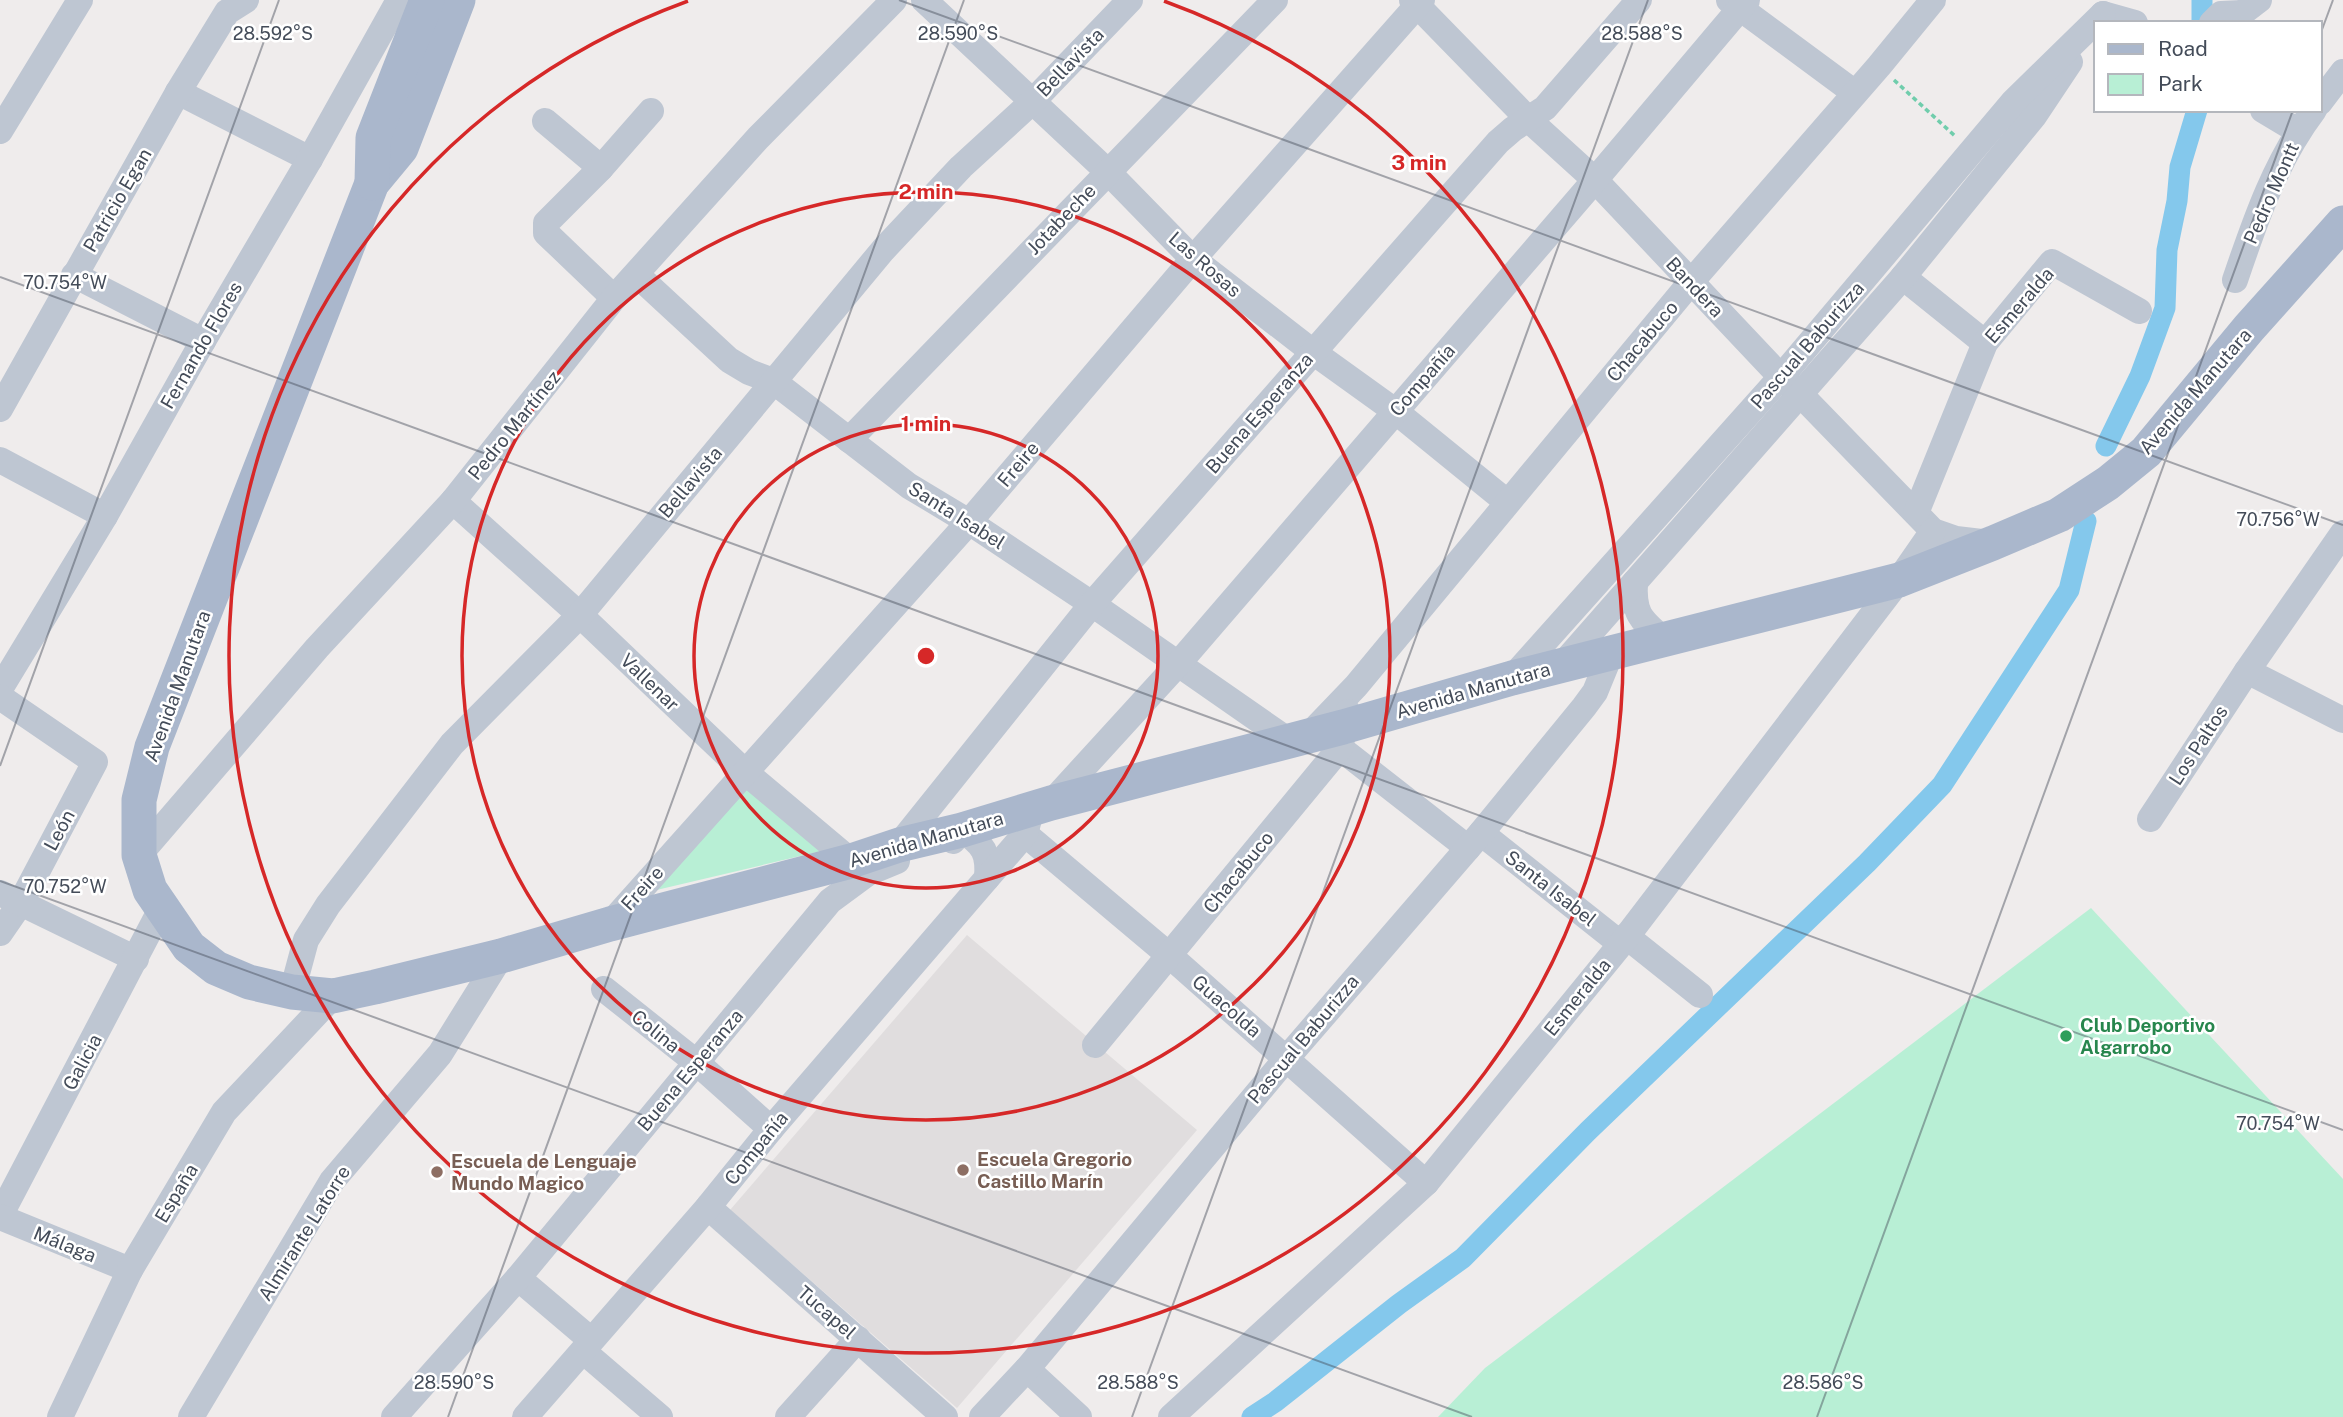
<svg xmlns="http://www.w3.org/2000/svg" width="2343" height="1417" font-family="'Public Sans',sans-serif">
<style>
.education{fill:#e0ddde}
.green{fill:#b8efd5}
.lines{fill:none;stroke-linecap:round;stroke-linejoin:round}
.canal{stroke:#84c8ec;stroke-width:21}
.path{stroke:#70cdac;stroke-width:3.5;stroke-dasharray:5 3.5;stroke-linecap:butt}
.minor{stroke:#bec6d2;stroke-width:26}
.major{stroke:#aab7cc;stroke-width:35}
.ticks{fill:none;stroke:#444c59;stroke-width:2;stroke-opacity:0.45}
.ring{fill:none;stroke:#d62828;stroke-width:3.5}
.leisure-dot{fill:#2e9e5b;stroke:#fff;stroke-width:2.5}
.education-dot{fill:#8d6e63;stroke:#fff;stroke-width:2.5}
.labels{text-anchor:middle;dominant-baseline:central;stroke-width:5;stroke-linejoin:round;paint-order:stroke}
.street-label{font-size:19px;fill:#444c59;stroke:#fff}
.leisure-label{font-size:19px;font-weight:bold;fill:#27864d;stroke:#fff;text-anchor:start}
.education-label{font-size:19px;font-weight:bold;fill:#785e54;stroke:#fff;text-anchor:start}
.ticks-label{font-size:18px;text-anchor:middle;fill:#444c59;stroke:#fff;stroke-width:5;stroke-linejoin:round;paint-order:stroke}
.centre{fill:#d62828;stroke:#fff;stroke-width:3.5}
.ring-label{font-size:21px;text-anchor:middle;font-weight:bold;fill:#d62828;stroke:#fff;stroke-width:5;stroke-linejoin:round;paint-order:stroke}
</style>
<rect width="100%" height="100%" fill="#efecec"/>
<polygon class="education" points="967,935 1197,1130 957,1408 730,1210"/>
<g class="green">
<polygon points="752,779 826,850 648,892"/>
<polygon points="2091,908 2343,1179 2343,1417 1438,1417 1485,1368"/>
</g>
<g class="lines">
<g class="canal">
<polyline points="2202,0 2202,23"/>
<polyline points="2106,446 2140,376 2165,308 2167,250 2177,201 2180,167 2197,110"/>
<polyline points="1252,1417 1275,1402 1399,1304 1463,1258 1588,1131 1867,863 1942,785 2069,590 2086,521"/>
</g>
<polyline class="path" points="1894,80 1955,136"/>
<g class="minor">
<polyline points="924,0 1107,171 1193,259 1313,352 1395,411 1507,502"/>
<polyline points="1412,0 1528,119 1595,180 1781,377 1799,393 1933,531 1956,539 1990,543"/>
<polyline points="1729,0 1855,93"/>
<polyline points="2103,14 2135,23"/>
<polyline points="2212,23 2221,14 2242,13 2259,0"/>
<polyline points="178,92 310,159"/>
<polyline points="2320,102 2343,72"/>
<polyline points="2263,110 2298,131"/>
<polyline points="545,121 601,168"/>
<polyline points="0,131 80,0"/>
<polyline points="74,275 203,341"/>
<polyline points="637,275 729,360 749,372 773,381 909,486 969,522 1092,604 1289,741"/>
<polyline points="1903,277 1985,343"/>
<path d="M 2235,280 C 2255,221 2276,160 2314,110"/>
<polyline points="614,298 546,233 546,223 601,168 651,111"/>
<polyline points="0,409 178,92 227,12 246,0"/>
<polyline points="849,440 1275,0"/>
<polyline points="0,460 105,516"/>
<polyline points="453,501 580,615 745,772 851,861"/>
<polyline points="1916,513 1985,343 2052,262 2139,311"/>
<path d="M 1635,582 C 1633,614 1641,620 1663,639"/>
<polyline points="1562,665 1903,277 2034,116 2070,62"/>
<polyline points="2247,671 2343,720"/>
<polyline points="1512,678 1781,377 2014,101 2103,14"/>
<polyline points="0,689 105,516 203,341 310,159 399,0"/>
<polyline points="0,697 95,762 20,904 0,933"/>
<polyline points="1309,735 1356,686 1691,282 1879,66 1933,0"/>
<polyline points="1340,748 1468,848"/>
<polyline points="1051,803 1178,664 1595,180 1747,0"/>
<polyline points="2150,819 2247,671 2343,533"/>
<polyline points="1481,833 1621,944"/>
<polyline points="1025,834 1170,956 1426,1183"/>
<path d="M 953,841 L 962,830 C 984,845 989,853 987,878"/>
<polyline points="899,845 1092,604 1498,142 1513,129 1545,108 1639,0"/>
<polyline points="139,855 317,648 453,501 614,298 758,138 894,0"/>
<polyline points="0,893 136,959"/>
<polyline points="610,924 969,522 1193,259 1422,0"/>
<polyline points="1626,936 1700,995"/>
<polyline points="604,989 696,1062 771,1129"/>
<polyline points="292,992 306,940 328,905 452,744 580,615 883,250 961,167 1032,102 1130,0"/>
<polyline points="1095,1045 1340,748 1348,712"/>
<polyline points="708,1207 945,1417"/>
<polyline points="0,1216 162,907"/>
<polyline points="0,1217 130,1270"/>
<polyline points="518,1278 591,1340"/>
<polyline points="583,1351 660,1417"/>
<polyline points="1027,1369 1079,1417"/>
<polyline points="60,1417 130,1270 224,1112 333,996"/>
<polyline points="191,1417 332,1181 440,1054 501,956"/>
<polyline points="394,1417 518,1278 830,901 868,873 897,861"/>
<polyline points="525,1417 708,1207 771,1129 1025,834 1032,808"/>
<polyline points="788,1417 858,1339"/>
<polyline points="982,1417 1027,1369 1286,1059 1481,833 1584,707 1595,692 1611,653"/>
<polyline points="1171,1417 1426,1183 1621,944 1899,580 1933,531"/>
</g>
<g class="major">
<polyline points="458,0 401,148 372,183 152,747 139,800 139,855 150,890 189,947 216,968 249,982 292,992 333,996 375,987 501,956 610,924 851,861 899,845 962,830 1051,803 1343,727 1512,678 1899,580 1993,543 2059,515 2108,483 2146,452 2249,328 2343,223"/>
<polyline points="372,183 373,138 427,0"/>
</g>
</g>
<path class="ticks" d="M 899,0 L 2343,525M 2320,35 L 2333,0M 0,277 L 2343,1130M 0,766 L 279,0M 0,881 L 1472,1417M 448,1417 L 964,0M 1132,1417 L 1648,0M 1817,1417 L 2293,110"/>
<g class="ring">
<circle cx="926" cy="656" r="232"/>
<circle cx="926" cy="656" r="464"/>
<path d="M1164 1A697 697 0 1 1 688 1"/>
</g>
<circle class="leisure-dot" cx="2066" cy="1036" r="7"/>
<g class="education-dot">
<circle cx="963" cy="1170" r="7"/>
<circle cx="437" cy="1172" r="7"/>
</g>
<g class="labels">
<g class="street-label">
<text transform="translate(1070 62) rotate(-46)">Bellavista</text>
<text transform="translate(2271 193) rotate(-66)">Pedro Montt</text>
<text transform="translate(117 200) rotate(-60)">Patricio Egan</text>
<text transform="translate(1061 219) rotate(-46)">Jotabeche</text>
<text transform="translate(1205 264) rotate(41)">Las Rosas</text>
<text transform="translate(1695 287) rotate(47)">Bandera</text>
<text transform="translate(2019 305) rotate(-49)">Esmeralda</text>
<text transform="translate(1642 341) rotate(-50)">Chacabuco</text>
<text transform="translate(201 345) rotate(-60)">Fernando Flores</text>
<text transform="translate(1807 345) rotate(-49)">Pascual Baburizza</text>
<text transform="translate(1422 380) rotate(-49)">Compañía</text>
<text transform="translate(2195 391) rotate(-49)">Avenida Manutara</text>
<text transform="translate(1259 413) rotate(-49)">Buena Esperanza</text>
<text transform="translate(514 425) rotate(-51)">Pedro Martínez</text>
<text transform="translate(1018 464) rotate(-50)">Freire</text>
<text transform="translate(690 482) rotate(-50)">Bellavista</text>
<text transform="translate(957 515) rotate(32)">Santa Isabel</text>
<text transform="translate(650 682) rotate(44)">Vallenar</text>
<text transform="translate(177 686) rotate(-70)">Avenida Manutara</text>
<text transform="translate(1473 690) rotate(-16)">Avenida Manutara</text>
<text transform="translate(2198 745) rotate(-57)">Los Paltos</text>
<text transform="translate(59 830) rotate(-62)">León</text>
<text transform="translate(926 839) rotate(-16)">Avenida Manutara</text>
<text transform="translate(1238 872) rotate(-51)">Chacabuco</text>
<text transform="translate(642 888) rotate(-48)">Freire</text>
<text transform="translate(1551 888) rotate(38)">Santa Isabel</text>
<text transform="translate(1577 997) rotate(-51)">Esmeralda</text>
<text transform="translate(1227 1006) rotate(41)">Guacolda</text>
<text transform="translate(656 1031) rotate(39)">Colina</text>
<text transform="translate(1303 1039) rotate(-50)">Pascual Baburizza</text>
<text transform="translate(82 1062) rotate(-62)">Galicia</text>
<text transform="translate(690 1070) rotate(-50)">Buena Esperanza</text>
<text transform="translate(756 1148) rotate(-51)">Compañía</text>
<text transform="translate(176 1193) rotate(-59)">España</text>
<text transform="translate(304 1233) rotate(-58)">Almirante Latorre</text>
<text transform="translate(65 1244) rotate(22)">Málaga</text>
<text transform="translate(827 1312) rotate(41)">Tucapel</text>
</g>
<g class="leisure-label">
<text x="2080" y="1025">Club Deportivo<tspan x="2080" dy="22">Algarrobo</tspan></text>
</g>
<g class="education-label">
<text x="977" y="1159">Escuela Gregorio<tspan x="977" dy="22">Castillo Marín</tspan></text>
<text x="451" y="1161">Escuela de Lenguaje<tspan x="451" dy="22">Mundo Magico</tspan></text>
</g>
</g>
<g class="ticks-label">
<text x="958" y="40">28.590°S</text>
<text x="1642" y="40">28.588°S</text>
<text x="273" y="40">28.592°S</text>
<text x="65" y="289">70.754°W</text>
<text x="2278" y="526">70.756°W</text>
<text x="65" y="893">70.752°W</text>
<text x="2278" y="1130">70.754°W</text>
<text x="454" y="1389">28.590°S</text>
<text x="1138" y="1389">28.588°S</text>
<text x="1823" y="1389">28.586°S</text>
</g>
<circle cx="926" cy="656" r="10" class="centre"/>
<g class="ring-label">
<text x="1419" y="170">3 min</text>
<text x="926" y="199">2 min</text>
<text x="926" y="431">1 min</text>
</g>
<rect x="2094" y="21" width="228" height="91" fill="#ffffff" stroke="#b4b7bd" stroke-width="2"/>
<rect x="2108" y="44" width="35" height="10" fill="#aab7cc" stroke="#b4b7bd" stroke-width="2"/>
<text x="2158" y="56" font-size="21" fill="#444c59">Road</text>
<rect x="2108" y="74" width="35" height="21" fill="#b8efd5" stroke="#b4b7bd" stroke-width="2"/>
<text x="2158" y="91" font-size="21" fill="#444c59">Park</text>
</svg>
